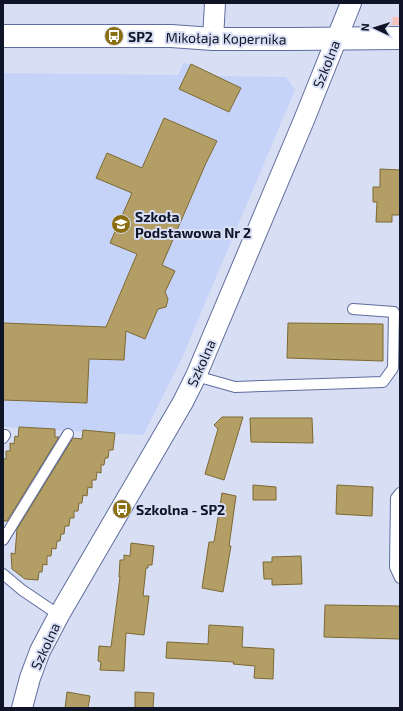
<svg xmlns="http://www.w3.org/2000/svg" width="403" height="711" font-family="'Exo 2',sans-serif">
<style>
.built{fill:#c6d3f8}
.green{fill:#f7c4bb}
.building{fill:#b39f66;stroke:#7c6831}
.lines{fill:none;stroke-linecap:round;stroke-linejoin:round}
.service-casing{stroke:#5e6d9d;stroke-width:12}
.minor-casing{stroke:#5e6d9d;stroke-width:22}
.tertiary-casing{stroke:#5e6d9d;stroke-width:24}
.service{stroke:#fff;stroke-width:10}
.minor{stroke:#fff;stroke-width:20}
.tertiary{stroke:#fff;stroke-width:22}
.labels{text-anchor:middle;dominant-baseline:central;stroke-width:4;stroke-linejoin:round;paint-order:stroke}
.poi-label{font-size:14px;font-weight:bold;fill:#0f1427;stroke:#d8dff5;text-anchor:start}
.street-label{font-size:14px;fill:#0f1427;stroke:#d8dff5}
</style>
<rect width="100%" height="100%" fill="#d8dff5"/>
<polygon class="built" points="184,62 215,76 286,77 295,90 182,358 143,435 3,427 3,73 178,75"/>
<polygon class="green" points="393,17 400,17 400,25 388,25"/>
<g class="building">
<polygon points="191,64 241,88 229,112 179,89"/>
<polygon points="164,118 217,141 206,163 162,265 175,271 165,292 168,299 166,307 158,309 145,339 126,331 124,360 89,359 87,403 3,400 3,323 106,327 137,254 110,243 132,193 96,178 107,153 142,168"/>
<polygon points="380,169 400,170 400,215 392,215 392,222 376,222 377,202 373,202 373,187 380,187"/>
<polygon points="288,323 383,324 383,361 287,358"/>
<polygon points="222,417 243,417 224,480 205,474 218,429 214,425"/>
<polygon points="250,418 312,418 313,443 251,442"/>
<polygon points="19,427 55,429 55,437 59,437 7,521 3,521 3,459 6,459 6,451 10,451 10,443 14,444 15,436 18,437"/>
<polygon points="83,430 115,433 113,450 109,450 108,458 105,458 104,465 101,465 101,473 97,472 96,480 92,480 92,488 88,487 87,496 83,495 82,503 79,503 78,511 74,511 74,518 70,518 69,526 65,526 64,534 61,534 60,541 57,541 56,549 52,548 51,556 47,556 47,565 43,564 42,572 39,572 38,580 25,579 12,569 11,553 15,554 17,529 73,438 82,439"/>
<polygon points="253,485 276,487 276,500 253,500"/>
<polygon points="337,485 373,487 372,516 336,514"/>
<polygon points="222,493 236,496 229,546 231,546 223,592 202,588 209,542 214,542"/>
<polygon points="131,543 154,546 152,565 148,565 148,568 146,568 143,596 149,596 144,635 126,633 124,671 100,670 101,662 98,661 99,646 111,647 120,577 119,577 120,560 124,560 124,555 130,556"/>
<polygon points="301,556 302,584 272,585 272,579 264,579 263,562 272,562 272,557"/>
<polygon points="325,605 400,606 400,639 324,637"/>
<polygon points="209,625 243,627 242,647 274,649 273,679 254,678 255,666 233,664 234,662 166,658 167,642 208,644"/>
<polygon points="67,692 90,696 88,708 65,708"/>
<polygon points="135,692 154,693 153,708 135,708"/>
</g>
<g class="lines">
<g class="service-casing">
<g id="service">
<polyline points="196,376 235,387 383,382 393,368 394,312 353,309"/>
<polyline points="3,438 5,435"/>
<polyline points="400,493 396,498 395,567 400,578"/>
<polyline points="3,540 68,434"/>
<polyline points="3,574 22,590 59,615"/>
</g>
</g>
<g class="minor-casing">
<g id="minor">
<polyline points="213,39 215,3"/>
<polyline points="22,708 30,678 40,651 59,615 183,402 196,376 304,120 351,3"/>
</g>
</g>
<g class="tertiary-casing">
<polyline id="tertiary" points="3,36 171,36 213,39 293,39 400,38"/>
</g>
<use href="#service" class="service"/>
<use href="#minor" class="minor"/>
<use href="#tertiary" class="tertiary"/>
</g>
<defs>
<g id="bus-disc" transform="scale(1)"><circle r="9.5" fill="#8a6e0f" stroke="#d8dff5"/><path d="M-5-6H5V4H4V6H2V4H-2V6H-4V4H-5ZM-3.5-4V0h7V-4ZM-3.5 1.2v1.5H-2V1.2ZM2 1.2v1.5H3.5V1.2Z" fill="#fff"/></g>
<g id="school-disc" transform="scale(1)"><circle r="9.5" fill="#8a6e0f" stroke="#d8dff5"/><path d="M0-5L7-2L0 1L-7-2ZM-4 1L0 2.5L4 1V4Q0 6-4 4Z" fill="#fff"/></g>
</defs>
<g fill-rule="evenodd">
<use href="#bus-disc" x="114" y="36"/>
<use href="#school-disc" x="121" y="224"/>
<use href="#bus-disc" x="122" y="509"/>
</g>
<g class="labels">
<g class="poi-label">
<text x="128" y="36">SP2</text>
<text x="135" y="216">Szkoła<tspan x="135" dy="16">Podstawowa Nr 2</tspan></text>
<text x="136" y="509">Szkolna - SP2</text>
</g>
<g class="street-label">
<text transform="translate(226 38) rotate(1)">Mikołaja Kopernika</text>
<text transform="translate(326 64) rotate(-68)">Szkolna</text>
<text transform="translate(201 363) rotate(-66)">Szkolna</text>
<text transform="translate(45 646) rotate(-65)">Szkolna</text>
</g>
</g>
<rect width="403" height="711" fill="none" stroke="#0f1427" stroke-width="8"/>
<g transform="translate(375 28) rotate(274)" stroke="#d8dff5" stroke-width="3" paint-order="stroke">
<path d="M0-3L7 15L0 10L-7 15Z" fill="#0f1427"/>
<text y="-6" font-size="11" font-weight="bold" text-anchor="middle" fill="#0f1427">N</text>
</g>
</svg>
